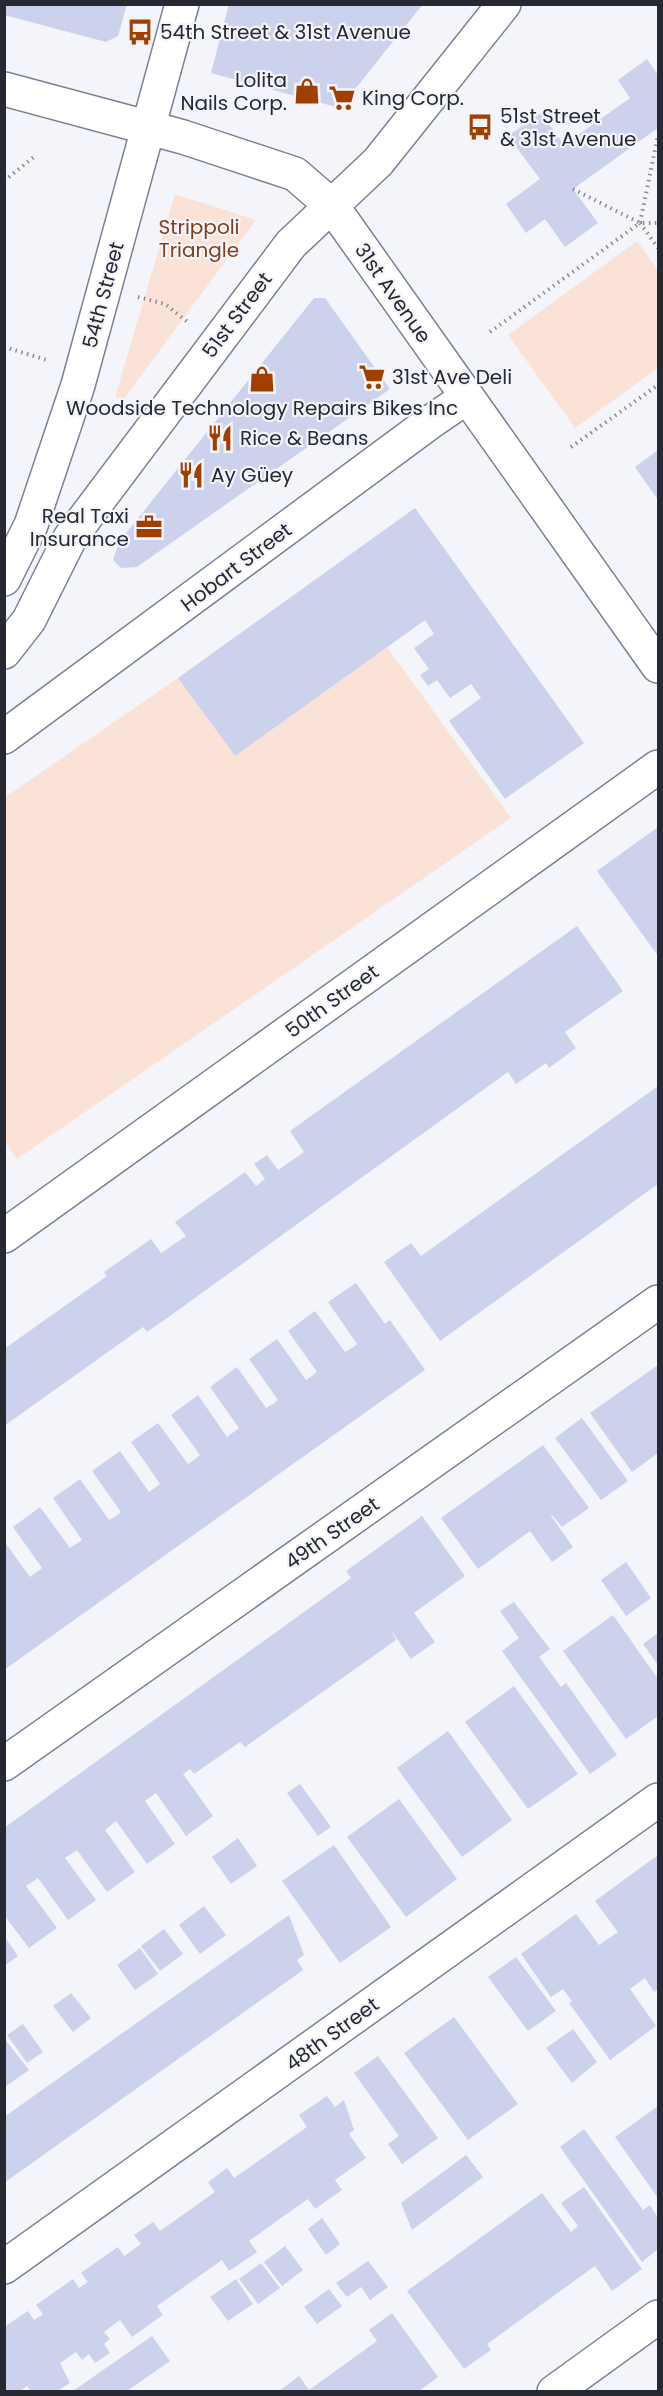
<svg xmlns="http://www.w3.org/2000/svg" width="663" height="2396" font-family="Poppins,sans-serif">
<style>
.green{fill:#fbe2d7}
.building{fill:#ccd1ec}
.lines{fill:none;stroke-linecap:round;stroke-linejoin:round}
.street-casing{stroke:#7b8098;stroke-width:36}
.path{stroke:#8a8b93;stroke-width:4;stroke-dasharray:1.5 4.5;stroke-linecap:butt}
.street{stroke:#fff;stroke-width:33}
.labels{text-anchor:middle;dominant-baseline:central;stroke-width:4.5;stroke-linejoin:round;paint-order:stroke}
.poi-label{font-size:20px;fill:#262832;stroke:#f4f5fb;text-anchor:start}
.park-label{font-size:20px;fill:#843d1a;stroke:#f4f5fb}
.street-label{font-size:20px;fill:#262832;stroke:#f4f5fb}
</style>
<rect width="100%" height="100%" fill="#f4f5fb"/>
<g class="green">
<polygon points="175,194 256,220 123,400 115,397"/>
<polygon points="637,241 658,270 658,368 575,428 508,335"/>
<polygon points="387,647 511,818 17,1159 4,1141 4,798 178,678 235,756"/>
</g>
<g class="building">
<polygon points="4,4 127,4 118,36 106,42 4,15"/>
<polygon points="229,4 423,4 340,108 211,73"/>
<polygon points="647,59 658,75 658,128 573,189 598,223 565,247 545,219 526,233 506,204 540,179 508,136 541,113 564,145 630,98 618,80"/>
<polygon points="314,298 325,298 390,389 137,567 121,568 113,560 119,542"/>
<polygon points="658,450 658,500 635,467"/>
<polygon points="415,508 584,743 505,799 449,721 481,698 471,684 450,698 437,680 428,686 420,675 429,669 414,648 434,634 425,620 235,756 178,678"/>
<polygon points="658,827 658,956 597,871"/>
<polygon points="577,926 623,991 565,1032 576,1048 549,1068 546,1063 516,1084 508,1072 170,1316 147,1332 143,1327 4,1426 4,1349 107,1276 104,1272 151,1239 161,1253 186,1236 175,1222 245,1172 256,1186 265,1179 254,1164 267,1155 278,1170 304,1152 290,1131"/>
<polygon points="658,1086 658,1184 440,1341 384,1262 411,1243 421,1256"/>
<polygon points="356,1283 385,1324 390,1320 425,1370 4,1670 4,1541 30,1577 42,1568 13,1527 40,1507 70,1548 82,1540 53,1498 80,1479 109,1520 116,1516 121,1512 92,1471 120,1451 149,1492 160,1484 131,1442 158,1423 188,1464 194,1460 200,1455 171,1415 198,1395 227,1437 239,1428 210,1387 237,1367 266,1408 273,1404 278,1400 249,1359 277,1339 306,1380 312,1376 317,1372 288,1331 315,1311 345,1352 352,1348 357,1344 328,1302"/>
<polygon points="658,1365 658,1453 632,1472 590,1413"/>
<polygon points="582,1418 628,1481 601,1500 555,1438"/>
<polygon points="543,1445 589,1508 562,1527 552,1515 551,1516 573,1547 552,1562 530,1531 478,1569 441,1518"/>
<polygon points="422,1516 465,1576 414,1613 435,1642 411,1659 391,1630 396,1640 245,1747 240,1742 194,1774 190,1769 183,1774 213,1816 186,1836 156,1793 145,1801 175,1844 147,1864 116,1821 111,1825 105,1830 135,1872 107,1892 77,1850 65,1858 96,1900 68,1920 38,1878 26,1886 57,1928 29,1948 4,1915 4,1828 351,1578 346,1571"/>
<polygon points="626,1562 651,1598 626,1616 601,1580"/>
<polygon points="514,1602 550,1649 539,1657 561,1687 566,1683 617,1755 590,1774 502,1651 519,1638 500,1611"/>
<polygon points="613,1615 658,1679 658,1716 626,1739 563,1651"/>
<polygon points="658,1633 658,1665 643,1644"/>
<polygon points="514,1686 578,1774 528,1809 465,1722"/>
<polygon points="448,1731 512,1820 462,1857 397,1768"/>
<polygon points="300,1784 331,1827 318,1836 287,1793"/>
<polygon points="399,1799 457,1879 406,1917 347,1837"/>
<polygon points="238,1838 257,1866 231,1884 212,1857"/>
<polygon points="334,1845 391,1927 340,1963 282,1881"/>
<polygon points="658,1855 658,1989 654,1992 645,1978 630,1989 656,2026 610,2060 569,2003 572,2001 563,1989 551,1997 521,1954 576,1914 599,1945 618,1932 595,1901"/>
<polygon points="204,1906 226,1935 200,1954 179,1925"/>
<polygon points="289,1915 304,1955 297,1960 303,1970 4,2183 4,2117"/>
<polygon points="164,1929 183,1954 160,1971 141,1946"/>
<polygon points="4,1936 18,1956 4,1966"/>
<polygon points="140,1948 158,1974 135,1990 117,1965"/>
<polygon points="516,1957 556,2011 528,2031 488,1977"/>
<polygon points="71,1993 91,2018 73,2032 53,2006"/>
<polygon points="454,2017 518,2104 468,2140 404,2053"/>
<polygon points="23,2024 43,2052 27,2063 7,2035"/>
<polygon points="573,2029 597,2062 572,2083 546,2048"/>
<polygon points="4,2038 29,2070 6,2086 4,2085"/>
<polygon points="378,2056 438,2138 402,2164 388,2144 399,2136 354,2073"/>
<polygon points="327,2096 335,2107 344,2100 354,2130 349,2134 366,2158 335,2180 342,2190 315,2209 308,2199 281,2218 249,2241 257,2252 229,2271 222,2260 157,2306 163,2315 132,2337 120,2320 104,2332 110,2339 104,2344 110,2353 95,2363 89,2354 82,2360 76,2352 60,2363 70,2383 57,2391 31,2391 27,2386 20,2391 4,2391 4,2327 28,2311 34,2320 39,2317 43,2314 36,2305 73,2279 79,2288 88,2282 81,2273 99,2260 118,2247 124,2256 141,2244 134,2235 153,2222 160,2231 215,2192 208,2182 227,2168 234,2178 307,2127 299,2115"/>
<polygon points="658,2106 658,2198 615,2137"/>
<polygon points="584,2129 643,2210 650,2205 658,2218 658,2249 642,2262 560,2147"/>
<polygon points="466,2155 483,2177 412,2230 401,2203"/>
<polygon points="584,2187 642,2269 612,2291 595,2266 487,2344 491,2350 464,2369 407,2291 542,2193 571,2232 578,2226 561,2203"/>
<polygon points="322,2218 340,2244 326,2255 308,2229"/>
<polygon points="285,2246 303,2270 282,2286 264,2262"/>
<polygon points="368,2261 388,2287 370,2300 361,2287 347,2297 336,2283"/>
<polygon points="261,2263 280,2288 258,2304 239,2279"/>
<polygon points="236,2279 253,2304 228,2321 210,2297"/>
<polygon points="329,2289 342,2306 317,2324 304,2307"/>
<polygon points="392,2313 438,2377 419,2391 279,2391 299,2376 309,2390 377,2341 369,2330"/>
<polygon points="152,2336 170,2361 127,2391 73,2391"/>
</g>
<g class="lines">
<g class="street-casing">
<g id="street">
<polyline points="4,89 183,137 295,174 332,206 658,666"/>
<polyline points="4,579 31,525 78,385 182,4"/>
<polyline points="4,652 29,620 70,538 291,244 378,162 504,4"/>
<polyline points="4,737 429,423 467,397"/>
<polyline points="4,1236 658,767"/>
<polyline points="4,1764 658,1302"/>
<polyline points="4,2267 658,1800"/>
<polyline points="554,2392 658,2317"/>
</g>
</g>
<g class="path">
<polyline points="4,181 35,156"/>
<polyline points="573,189 640,223 658,223"/>
<polyline points="640,223 658,248"/>
<polyline points="138,297 165,304 189,323"/>
<polyline points="490,332 640,223 658,135"/>
<polyline points="4,347 50,361"/>
<polyline points="571,447 658,385"/>
</g>
<use href="#street" class="street"/>
</g>
<defs>
<g id="bus-bare" transform="scale(2.07)"><path d="M-5-6H5V4H4V6H2V4H-2V6H-4V4H-5ZM-3.5-4V0h7V-4ZM-3.5 1.2v1.5H-2V1.2ZM2 1.2v1.5H3.5V1.2Z" fill="#a13f00" stroke="#f4f5fb" stroke-width="2.5" paint-order="stroke"/></g>
<g id="shop-bare" transform="scale(2.07)"><path d="M-5-2.5h2.3a2.7 3.5 0 0 1 5.4 0H5L5.5 6h-11ZM-1.5-2.5h3a1.5 2.3 0 0 0-3 0Z" fill="#a13f00" stroke="#f4f5fb" stroke-width="2.5" paint-order="stroke"/></g>
<g id="supermarket-bare" transform="scale(2.07)"><path d="M-6-5.5h2.5l.6 2H6L4.5 2H-2.5L-4.4-4H-6ZM-1.5 3.2a1.3 1.3 0 1 0 .1 0ZM3 3.2a1.3 1.3 0 1 0 .1 0Z" fill="#a13f00" stroke="#f4f5fb" stroke-width="2.5" paint-order="stroke"/></g>
<g id="restaurant-bare" transform="scale(2.07)"><path d="M-5-6h1v4h1v-4h1v4h1v-4h1v5L-1.5 .5V6h-2V.5L-5-1ZM5-6V6H3V1.5H1.5Q1.5-4 5-6Z" fill="#a13f00" stroke="#f4f5fb" stroke-width="2.5" paint-order="stroke"/></g>
<g id="office-bare" transform="scale(2.07)"><path d="M-6-3h4V-5.5h4V-3h4V5H-6ZM-1-4.5V-3h2v-1.5ZM-6 0V1H6V0Z" fill="#a13f00" stroke="#f4f5fb" stroke-width="2.5" paint-order="stroke"/></g>
</defs>
<g fill-rule="evenodd">
<use href="#bus-bare" x="140" y="32"/>
<use href="#shop-bare" x="307" y="91"/>
<use href="#supermarket-bare" x="342" y="98"/>
<use href="#bus-bare" x="480" y="127"/>
<use href="#supermarket-bare" x="372" y="377"/>
<use href="#shop-bare" x="262" y="379"/>
<use href="#restaurant-bare" x="220" y="438"/>
<use href="#restaurant-bare" x="191" y="475"/>
<use href="#office-bare" x="149" y="527"/>
</g>
<g class="labels">
<g class="poi-label">
<text x="160" y="32">54th Street &amp; 31st Avenue</text>
<text x="287" y="80" text-anchor="end">Lolita<tspan x="287" dy="23">Nails Corp.</tspan></text>
<text x="362" y="98">King Corp.</text>
<text x="500" y="116">51st Street<tspan x="500" dy="23">&amp; 31st Avenue</tspan></text>
<text x="392" y="377">31st Ave Deli</text>
<text x="262" y="408" text-anchor="middle">Woodside Technology Repairs Bikes Inc</text>
<text x="240" y="438">Rice &amp; Beans</text>
<text x="211" y="475">Ay Güey</text>
<text x="129" y="516" text-anchor="end">Real Taxi<tspan x="129" dy="23">Insurance</tspan></text>
</g>
<g class="park-label">
<text x="199" y="227">Strippoli<tspan x="199" dy="23">Triangle</tspan></text>
</g>
<g class="street-label">
<text transform="translate(393 293) rotate(55)">31st Avenue</text>
<text transform="translate(103 295) rotate(-75)">54th Street</text>
<text transform="translate(237 315) rotate(-53)">51st Street</text>
<text transform="translate(236 567) rotate(-37)">Hobart Street</text>
<text transform="translate(332 1001) rotate(-36)">50th Street</text>
<text transform="translate(332 1533) rotate(-35)">49th Street</text>
<text transform="translate(332 2034) rotate(-36)">48th Street</text>
</g>
</g>
<rect width="663" height="2396" fill="none" stroke="#262832" stroke-width="12"/>
</svg>
